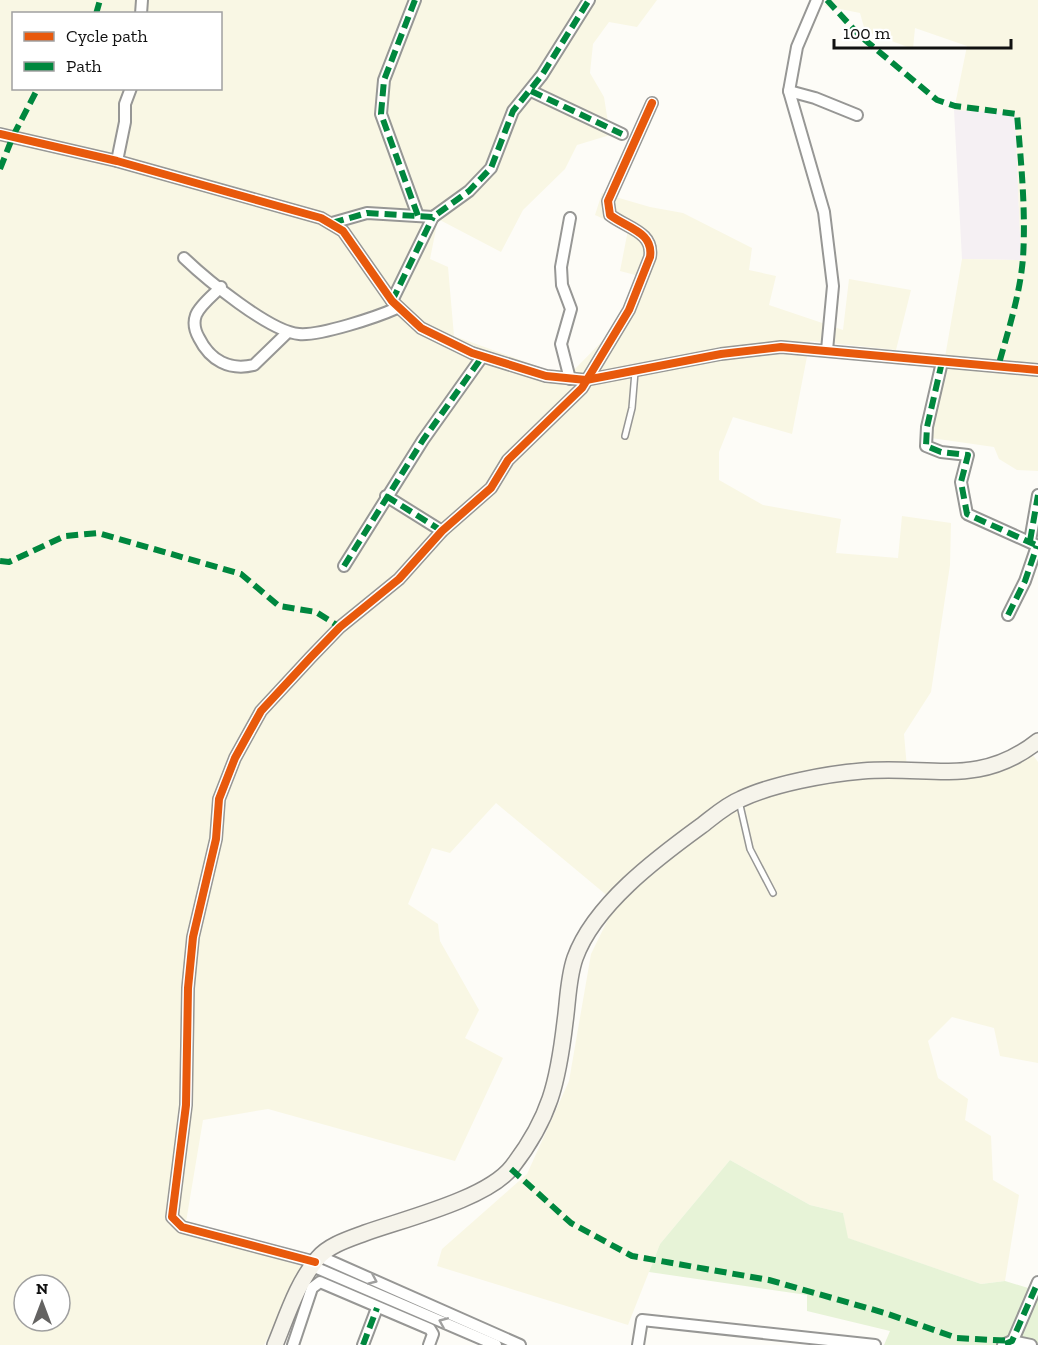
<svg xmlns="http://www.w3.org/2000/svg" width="1038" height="1345" font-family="'Zilla Slab',serif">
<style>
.industrial{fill:#f5f0f3}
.farmland{fill:#f9f7e4;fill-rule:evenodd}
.green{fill:#e7f3d7}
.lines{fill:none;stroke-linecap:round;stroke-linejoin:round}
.lane-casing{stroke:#979795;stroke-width:8}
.street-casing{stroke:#979795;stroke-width:14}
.secondary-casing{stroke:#8e8d8b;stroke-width:18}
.lane{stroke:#fffffe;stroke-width:5}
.street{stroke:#fffffe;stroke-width:10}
.secondary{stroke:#f6f4eb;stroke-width:15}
.quiet{stroke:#00873e;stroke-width:6;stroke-dasharray:12 6;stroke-linecap:butt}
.cycleway-casing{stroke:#fff;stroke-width:11}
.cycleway{stroke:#e8590c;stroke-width:8}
.oneway{stroke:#a0a09f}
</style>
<rect width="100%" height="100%" fill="#fdfcf7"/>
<polygon class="industrial" points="954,110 1015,112 1021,260 962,259"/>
<g class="farmland">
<path d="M 0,0 L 657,0 L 637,27 L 609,22 L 593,44 L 590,73 L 604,97 L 610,135 L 577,145 L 565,169 L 523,210 L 501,252 L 438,219 L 430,259 L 448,267 L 454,336 L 567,377 L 624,319 L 639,276 L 620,271 L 628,230 L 595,215 L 602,193 L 650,207 L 683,213 L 752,248 L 749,270 L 776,276 L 769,305 L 843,330 L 849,279 L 911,290 L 896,350 L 810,341 L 792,434 L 733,417 L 719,452 L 719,480 L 763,505 L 841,519 L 836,553 L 898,558 L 902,516 L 951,523 L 950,565 L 931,692 L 904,734 L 908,779 L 977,777 L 1000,771 L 1030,751 L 1038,762 L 1038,1063 L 1000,1056 L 994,1028 L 952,1017 L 928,1041 L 938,1078 L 968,1099 L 965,1120 L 991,1136 L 993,1180 L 1019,1195 L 1005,1281 L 981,1284 L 847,1238 L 843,1213 L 810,1205 L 730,1160 L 660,1244 L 628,1325 L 437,1266 L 442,1249 L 527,1174 L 569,1081 L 591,954 L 616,903 L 496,803 L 450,853 L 432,848 L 408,904 L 438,924 L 440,941 L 479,1010 L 465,1038 L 503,1058 L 455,1161 L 268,1109 L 203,1120 L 185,1228 L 304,1267 L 264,1345 L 0,1345 ZM 14,14 L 220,14 L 220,88 L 14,88 ZM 24,1285 L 60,1285 L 60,1321 L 24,1321 Z"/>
<polygon points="827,0 1038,0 1038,471 1017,470 999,459 994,447 931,438 962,259 1021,260 1015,113 954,110 967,46 915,28 913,49 865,31 860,13 825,6"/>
</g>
<polygon class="green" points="730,1160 810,1205 843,1213 848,1238 981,1284 1005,1281 1038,1291 1038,1343 1024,1338 1012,1345 884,1345 890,1331 807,1311 807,1295 649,1272 660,1244"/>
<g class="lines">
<g class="lane-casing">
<g id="lane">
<polyline points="625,436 632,408 635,372"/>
<polyline points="739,801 750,849 773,893"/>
</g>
</g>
<g class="street-casing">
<g id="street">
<polyline points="415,0 384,80 381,114 418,216"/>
<polyline points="817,0 797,47 789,91 824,212 833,286 827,350"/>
<polyline points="141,14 142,0"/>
<polyline points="531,91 622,134"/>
<polyline points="789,91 815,98 857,115"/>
<polyline points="0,134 117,161 321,218 343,231 392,301 421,328 472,353 546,376 586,380 721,354 781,347 1038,370"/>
<polyline points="117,161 125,122 125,104 131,88"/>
<polyline points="570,218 561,267 562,285 571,309 561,344 570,379"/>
<polyline points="332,223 367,213 433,217 469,191 491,168 513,111 542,75 589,0"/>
<path d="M 184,258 C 206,279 270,332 299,334 C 320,336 377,317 397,308"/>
<path d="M 221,287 C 213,295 200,305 196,315 C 193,323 195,331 199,338 C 210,360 229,371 254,365 L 288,332"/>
<polyline points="392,301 433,217"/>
<polyline points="942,362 927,427 926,446 941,452 968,455 961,482 967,514 1038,546"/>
<polyline points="386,496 442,531"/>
<polyline points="1030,541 1038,495"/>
<polyline points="344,566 423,440 482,357"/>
<polyline points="1008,615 1025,581 1037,546"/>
<polyline points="319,1256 520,1345"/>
<path d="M 315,1262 L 182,1227 L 172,1217 L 186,1105 L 188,988 L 193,937 L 216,839 L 219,799 L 235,758 L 261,711 L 311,657 L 340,627 L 399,579 L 442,531 L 491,488 L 508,460 L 582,388 L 629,310 L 650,257 C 654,232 627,228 610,215 L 608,201 L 652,103"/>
<polyline points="312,1266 496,1345"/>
<polyline points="293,1345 312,1288 320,1282 430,1329 433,1334 429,1345"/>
<polyline points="363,1345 377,1308"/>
<polyline points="638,1345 642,1320 875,1345"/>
<polyline points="1003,1345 1012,1341 1031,1345"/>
<polyline points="1011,1345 1038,1282"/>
</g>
</g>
<g class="secondary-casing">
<path id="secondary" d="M 275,1345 C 287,1316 297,1283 318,1258 C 329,1245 349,1239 365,1233 C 404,1219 487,1199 512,1167 C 550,1118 558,1082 565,1022 C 568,1001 568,978 575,958 C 594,905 657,858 701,826 C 713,817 726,805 741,799 C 773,784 826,774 862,771 C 930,765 979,788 1038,741"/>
</g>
<use href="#lane" class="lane"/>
<use href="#street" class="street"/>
<use href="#secondary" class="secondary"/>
<g class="quiet">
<polyline points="415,0 384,80 381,114 418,216"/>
<path d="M 827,0 L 859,35 L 937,100 L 955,106 L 1017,114 C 1021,162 1026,210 1023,258 C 1020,295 1008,331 998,367"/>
<polyline points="96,14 100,0"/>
<polyline points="531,91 622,134"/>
<polyline points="0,169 13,136 38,88"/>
<polyline points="332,223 367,213 433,217 469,191 491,168 513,111 542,75 589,0"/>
<polyline points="392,301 433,217"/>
<polyline points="942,362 927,427 926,446 941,452 968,455 961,482 967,514 1038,546"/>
<polyline points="386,496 442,531"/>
<polyline points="1030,541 1038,495"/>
<polyline points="0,561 9,562 65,536 98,533 241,574 279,606 316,612 340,627"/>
<polyline points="344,566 423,440 482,357"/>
<polyline points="1008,615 1025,581 1037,546"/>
<polyline points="511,1169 571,1223 632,1256 769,1280 885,1313 957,1338 1012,1341"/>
<polyline points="1005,1344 1012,1341 1038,1282"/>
<polyline points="363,1345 377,1308"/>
</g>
<g class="cycleway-casing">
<g id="cycleway">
<polyline points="0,134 117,161 321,218 343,231 392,301 421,328 472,353 546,376 586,380 721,354 781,347 1038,370"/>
<path d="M 315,1262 L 182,1227 L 172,1217 L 186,1105 L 188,988 L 193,937 L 216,839 L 219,799 L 235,758 L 261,711 L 311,657 L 340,627 L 399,579 L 442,531 L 491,488 L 508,460 L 582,388 L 629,310 L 650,257 C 654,232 627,228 610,215 L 608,201 L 652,103"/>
</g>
</g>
<use href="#cycleway" class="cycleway"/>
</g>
<defs><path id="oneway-chevron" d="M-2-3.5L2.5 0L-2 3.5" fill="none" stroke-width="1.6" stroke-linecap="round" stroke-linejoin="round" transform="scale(1.5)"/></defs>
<g class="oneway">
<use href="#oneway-chevron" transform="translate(373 1280) rotate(24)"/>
<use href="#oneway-chevron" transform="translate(443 1322) rotate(-157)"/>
</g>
<rect x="12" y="12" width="210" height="78" fill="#ffffff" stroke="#a0a0a0" stroke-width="1.5"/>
<rect x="24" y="32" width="30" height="9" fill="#e8590c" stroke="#a0a0a0" stroke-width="1.5"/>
<text x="66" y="42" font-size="18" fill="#111111">Cycle path</text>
<rect x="24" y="62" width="30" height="9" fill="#00873e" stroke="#a0a0a0" stroke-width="1.5"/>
<text x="66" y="72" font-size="18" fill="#111111">Path</text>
<g transform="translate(42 1303)"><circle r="28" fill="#ffffff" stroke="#a0a0a0" stroke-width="1.5"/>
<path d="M0-4.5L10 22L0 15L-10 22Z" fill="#646362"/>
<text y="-9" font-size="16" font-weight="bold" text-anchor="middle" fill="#111111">N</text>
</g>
<path d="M834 39v9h177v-9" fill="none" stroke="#111111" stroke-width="3"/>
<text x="843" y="39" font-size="18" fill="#111111" stroke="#ffffff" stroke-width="4.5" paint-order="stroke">100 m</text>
</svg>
